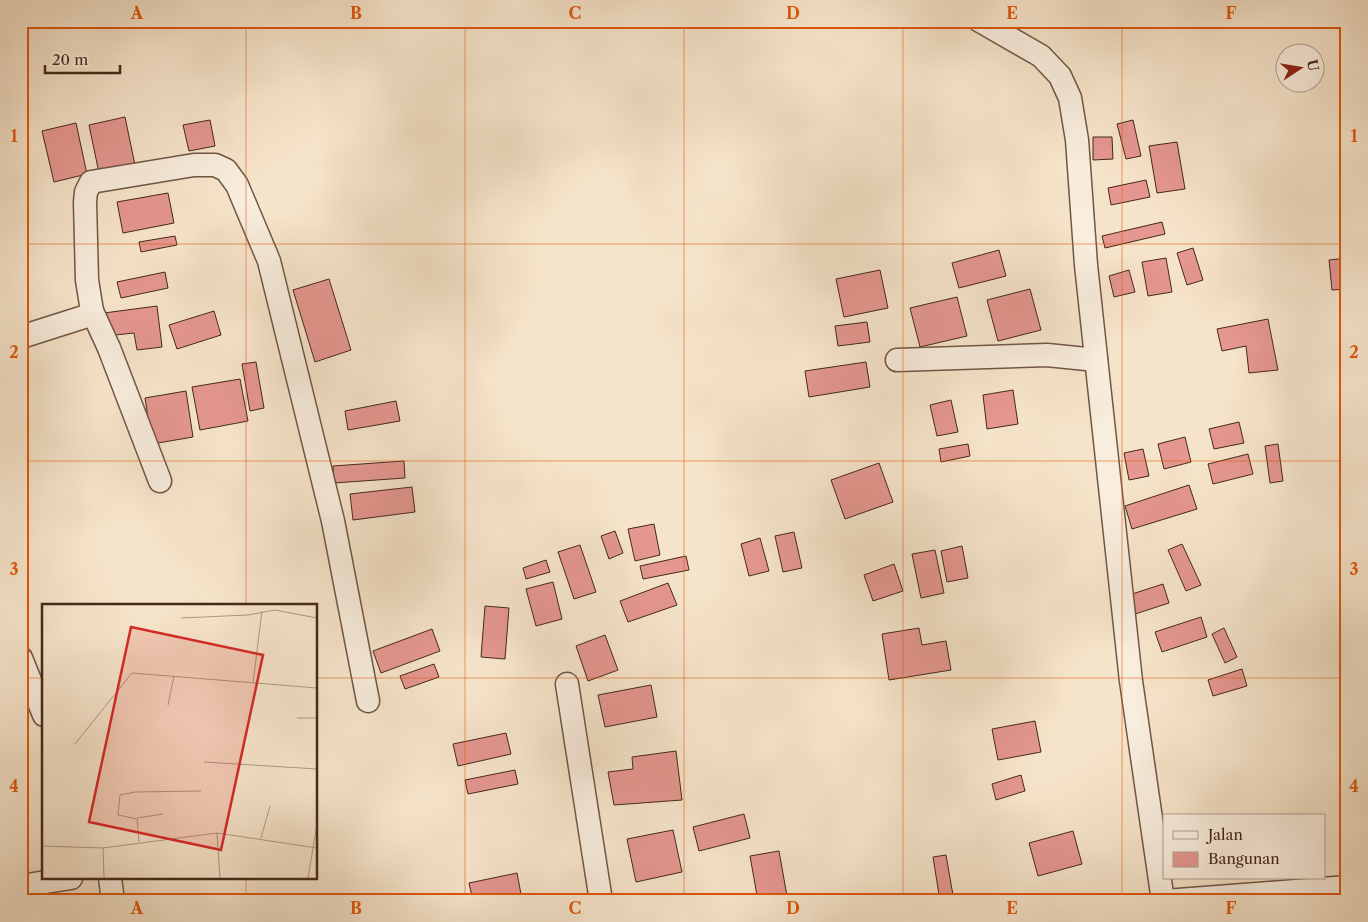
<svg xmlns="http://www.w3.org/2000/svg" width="1368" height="922" font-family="'Libre Caslon Text',serif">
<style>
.building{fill:#e59790;stroke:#44281a}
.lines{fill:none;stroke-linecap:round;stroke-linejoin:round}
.street-casing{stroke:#705746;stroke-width:25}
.street{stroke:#f9eddd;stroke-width:22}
.grid{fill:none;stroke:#e0570d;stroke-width:1;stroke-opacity:0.55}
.inset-road{fill:none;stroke:#af9984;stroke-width:1}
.view{fill:#d62828;fill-opacity:0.15;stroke:#d62828;stroke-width:2.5}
.inset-edge{fill:none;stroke:#44281a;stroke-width:2.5}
.neatline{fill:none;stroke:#e0570d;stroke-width:2}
.grid-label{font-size:16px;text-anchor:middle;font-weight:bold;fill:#e0570d}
</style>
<rect width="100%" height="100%" fill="#f6e4ca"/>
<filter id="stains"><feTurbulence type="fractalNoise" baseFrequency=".004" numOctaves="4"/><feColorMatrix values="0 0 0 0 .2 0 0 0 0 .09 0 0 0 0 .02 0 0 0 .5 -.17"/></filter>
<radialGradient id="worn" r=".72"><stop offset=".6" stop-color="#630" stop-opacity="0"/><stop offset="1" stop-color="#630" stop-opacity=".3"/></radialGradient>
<g class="building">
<polygon points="125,117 135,165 99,173 89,125"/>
<polygon points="210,120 215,146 189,151 183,125"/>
<polygon points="1133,120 1141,156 1126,159 1117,124"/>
<polygon points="76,123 87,174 54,182 42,131"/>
<polygon points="1093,137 1112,137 1113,159 1093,160"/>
<polygon points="1177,142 1185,189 1157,193 1149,146"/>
<polygon points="1146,180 1150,197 1111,205 1108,188"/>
<polygon points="168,193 174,223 123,233 117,202"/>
<polygon points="1162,222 1165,234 1105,248 1102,236"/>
<polygon points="175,236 177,245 141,252 139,242"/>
<polygon points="1193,248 1203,280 1187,285 1177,253"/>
<polygon points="999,250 1006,276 959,288 952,263"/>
<polygon points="1166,258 1172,292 1148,296 1142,262"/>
<polygon points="1347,258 1347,289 1332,290 1329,260"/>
<polygon points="880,270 888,308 844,317 836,279"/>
<polygon points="1129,270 1135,292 1114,297 1109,276"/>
<polygon points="165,272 168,288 121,298 117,282"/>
<polygon points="329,279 351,350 315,362 293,290"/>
<polygon points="1030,289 1041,330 998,341 987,300"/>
<polygon points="957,297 967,336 920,347 910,308"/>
<polygon points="157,306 162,347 137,350 134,333 106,336 104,313"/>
<polygon points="214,311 221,335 177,349 169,325"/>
<polygon points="1268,319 1278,370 1249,373 1246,346 1222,351 1217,329"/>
<polygon points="867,322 870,342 838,346 835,326"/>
<polygon points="256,362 264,408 250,411 242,364"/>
<polygon points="866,362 870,387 809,397 805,371"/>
<polygon points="240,379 248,421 200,430 192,387"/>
<polygon points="1013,390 1018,424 987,429 983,395"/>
<polygon points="186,391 193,437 152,444 145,398"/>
<polygon points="951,400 958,432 937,436 930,405"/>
<polygon points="396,401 400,421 348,430 345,411"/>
<polygon points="1239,422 1244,443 1214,449 1209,429"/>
<polygon points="1185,437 1191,462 1164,469 1158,444"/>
<polygon points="968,444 970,456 941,462 939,449"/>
<polygon points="1278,444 1283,481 1270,483 1265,446"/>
<polygon points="1143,449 1149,476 1129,480 1124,453"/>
<polygon points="1248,454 1253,474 1213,484 1208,464"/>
<polygon points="404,461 405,478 334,483 333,466"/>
<polygon points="879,463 893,502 845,519 831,480"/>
<polygon points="1189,485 1197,509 1132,529 1125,506"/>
<polygon points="412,487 415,512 353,520 350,494"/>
<polygon points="654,524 660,555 635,561 628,529"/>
<polygon points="615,531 623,553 609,559 601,536"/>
<polygon points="794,532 802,568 783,572 775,536"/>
<polygon points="760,538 769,571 749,576 741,544"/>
<polygon points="1182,544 1201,585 1186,591 1168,550"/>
<polygon points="580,545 596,592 574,599 558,552"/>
<polygon points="962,546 968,578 947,582 941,551"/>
<polygon points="935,550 944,593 921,598 912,554"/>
<polygon points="686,556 689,570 643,579 640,566"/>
<polygon points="546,560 550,572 526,579 523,568"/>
<polygon points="894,564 903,591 873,601 864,575"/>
<polygon points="553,582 562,619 536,626 526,589"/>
<polygon points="668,583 677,605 628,622 620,601"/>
<polygon points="1163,584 1169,603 1135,614 1129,595"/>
<polygon points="485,606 509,608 505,659 481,657"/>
<polygon points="1201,617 1207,637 1162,652 1155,632"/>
<polygon points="919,628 922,645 946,641 951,670 889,680 882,634"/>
<polygon points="1224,628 1237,657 1225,663 1212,634"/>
<polygon points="432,629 440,651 381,673 373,651"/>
<polygon points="605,635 618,670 588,681 576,646"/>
<polygon points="434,664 439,677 405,689 400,676"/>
<polygon points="1242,669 1247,686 1213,696 1208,680"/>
<polygon points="651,685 657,717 605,727 598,695"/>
<polygon points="1035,721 1041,752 998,760 992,729"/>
<polygon points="506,733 511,754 458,766 453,744"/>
<polygon points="676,751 682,800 614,805 608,772 633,769 632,757"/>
<polygon points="515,770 518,784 468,794 465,780"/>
<polygon points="1021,775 1025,791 996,800 992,784"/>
<polygon points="744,814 750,838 699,851 693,827"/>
<polygon points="673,830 682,872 636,882 627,839"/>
<polygon points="1073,831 1082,864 1038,876 1029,843"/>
<polygon points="779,851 787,896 758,901 750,856"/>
<polygon points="946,855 954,901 940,901 933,857"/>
<polygon points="517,873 521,894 491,901 473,901 469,883"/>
<polygon points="76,895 77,901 50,901"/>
<polygon points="1062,896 1063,901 1040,901"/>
<polygon points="1027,897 1027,901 1015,901 1015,900"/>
</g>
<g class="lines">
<g class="street-casing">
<g id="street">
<polyline points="980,21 1041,56 1060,76 1070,98 1077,140 1086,265 1131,681 1163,901"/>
<polyline points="92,311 109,348 160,481"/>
<polyline points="21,337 87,316 92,311 87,280 85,202 86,192 91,182 194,165 215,165 226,170 237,185 269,261 333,521 368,701"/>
<polyline points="897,360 1047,355 1096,360"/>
<polyline points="21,658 44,715"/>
<polyline points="567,684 601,901"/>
<polyline points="110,878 113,901"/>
<polyline points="21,886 71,878"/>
<polyline points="1165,901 1347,887"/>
</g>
</g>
<use href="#street" class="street"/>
</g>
<path class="grid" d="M 246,21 L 246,606M 465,21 L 465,901M 684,21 L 684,901M 903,21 L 903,901M 1122,21 L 1122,901M 21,244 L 1347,244M 21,461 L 1347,461M 21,678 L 44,678M 316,678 L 1347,678M 246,878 L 246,901"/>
<g transform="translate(42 604)">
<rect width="275" height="275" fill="#f6e4ca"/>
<path class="inset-road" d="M 139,14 L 206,11 L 233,6 L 275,14M 211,79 L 220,7M 126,101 L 132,72M 255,114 L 275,114M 33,140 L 90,69 L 275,84M 162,158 L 275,165M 95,214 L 121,210M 175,229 L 178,274M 219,234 L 228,202M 97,238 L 95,215 L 76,211 L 78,191 L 93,188 L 159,187M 0,242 L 61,244 L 62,274M 61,244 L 175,229 L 275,244M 266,274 L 275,220"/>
<path class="view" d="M 89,23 L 221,51 L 179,246 L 47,218 Z"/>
<rect width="275" height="275" class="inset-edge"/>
</g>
<rect width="1368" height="922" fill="none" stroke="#f6e4ca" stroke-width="55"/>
<rect x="1163" y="814" width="162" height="65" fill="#f9eddd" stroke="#b19e8f"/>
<rect x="1173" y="831" width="25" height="8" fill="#f9eddd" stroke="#b19e8f"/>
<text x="1208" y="840" font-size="15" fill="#44281a">Jalan</text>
<rect x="1173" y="852" width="25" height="15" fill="#e59790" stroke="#b19e8f"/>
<text x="1208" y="864" font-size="15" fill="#44281a">Bangunan</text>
<g transform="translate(1300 68) rotate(78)"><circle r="24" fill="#f9eddd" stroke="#b19e8f"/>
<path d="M0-4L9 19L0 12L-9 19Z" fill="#8f2418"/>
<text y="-8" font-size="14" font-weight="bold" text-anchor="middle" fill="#44281a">U</text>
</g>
<path d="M45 65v8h75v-8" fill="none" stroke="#44281a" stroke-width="2.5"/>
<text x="52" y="65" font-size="15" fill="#44281a" stroke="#f9eddd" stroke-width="4" paint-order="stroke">20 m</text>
<rect x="28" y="28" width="1312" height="866" class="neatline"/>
<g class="grid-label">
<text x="137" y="19">A</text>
<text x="356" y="19">B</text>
<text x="575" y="19">C</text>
<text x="793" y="19">D</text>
<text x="1012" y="19">E</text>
<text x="1231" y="19">F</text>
<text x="14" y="142">1</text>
<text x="1354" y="142">1</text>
<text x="14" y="358">2</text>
<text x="1354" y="358">2</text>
<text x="14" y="575">3</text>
<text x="1354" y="575">3</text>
<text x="14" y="792">4</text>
<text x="1354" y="792">4</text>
<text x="137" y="914">A</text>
<text x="356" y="914">B</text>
<text x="575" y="914">C</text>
<text x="793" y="914">D</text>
<text x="1012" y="914">E</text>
<text x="1231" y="914">F</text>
</g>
<rect width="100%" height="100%" filter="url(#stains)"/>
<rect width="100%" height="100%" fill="url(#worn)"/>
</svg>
